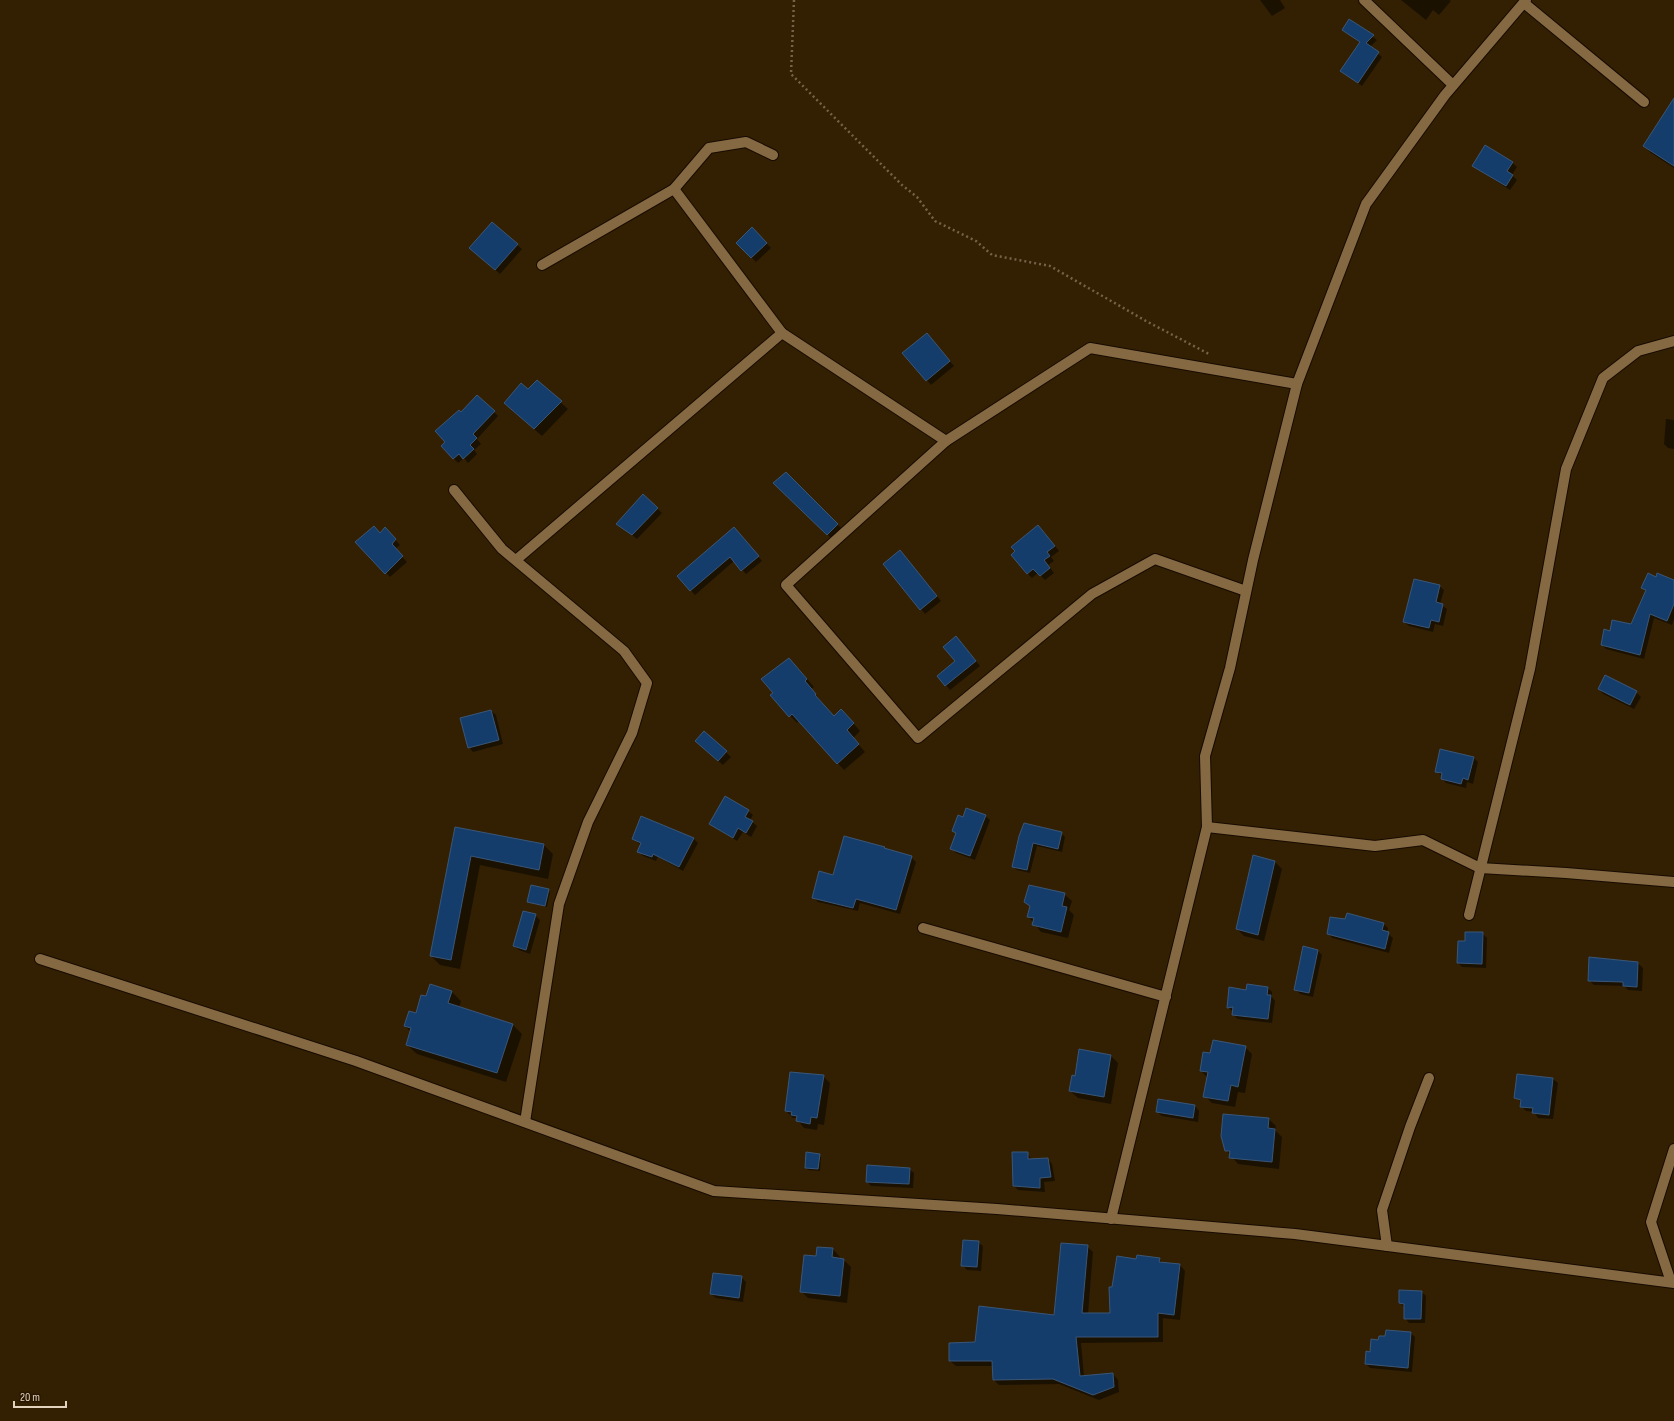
<svg xmlns="http://www.w3.org/2000/svg" width="1674" height="1421" font-family="'Sofia Sans Condensed',sans-serif">
<style>
.shadow{fill:#0007}
.building{fill:#153d6c;stroke:#3a5677}
.lines{fill:none;stroke-linecap:round;stroke-linejoin:round}
.minor-casing{stroke:#170b00;stroke-width:12}
.path{stroke:#756349;stroke-width:2.5;stroke-dasharray:2 3;stroke-linecap:butt}
.minor{stroke:#856943;stroke-width:10}
</style>
<rect width="100%" height="100%" fill="#332003"/>
<g class="shadow">
<polygon points="1260,0 1280,0 1285,8 1272,16"/>
<polygon points="1401,0 1449,0 1451,1 1439,15 1433,10 1426,20"/>
<polygon points="1350,20 1377,40 1370,47 1382,57 1362,86 1341,71 1360,43 1343,30"/>
<polygon points="1674,100 1674,168 1651,153 1644,146"/>
<polygon points="1512,162 1517,167 1512,175 1517,180 1510,190 1473,166"/>
<polygon points="752,228 771,248 756,262 737,243"/>
<polygon points="517,245 522,249 500,274 475,252"/>
<polygon points="931,339 954,366 931,385 904,353"/>
<polygon points="537,381 568,409 542,436 512,410"/>
<polygon points="494,412 498,416 477,439 481,444 474,450 477,454 468,463 464,458 458,463 442,446 446,442 461,413"/>
<polygon points="1666,419 1674,420 1674,449 1668,448 1664,444"/>
<polygon points="786,473 841,528 831,538 775,483"/>
<polygon points="643,495 662,513 637,539 618,524"/>
<polygon points="385,529 400,545 395,549 407,562 390,577 357,542 380,534"/>
<polygon points="1043,531 1059,551 1051,557 1054,561 1048,565 1054,573 1045,580 1038,573 1032,578 1027,573"/>
<polygon points="738,533 762,561 746,574 734,561 695,595 678,576"/>
<polygon points="900,551 941,601 925,614 921,609"/>
<polygon points="1674,581 1674,619 1672,625 1654,618 1644,659 1606,649 1602,645 1611,632 1632,626 1646,592 1643,588"/>
<polygon points="1439,586 1444,590 1440,604 1447,609 1443,626 1435,624 1433,632 1409,626 1404,622"/>
<polygon points="961,642 980,666 950,690 938,676 956,661"/>
<polygon points="796,666 814,687 811,689 834,717 848,717 860,731 853,738 865,752 844,770 799,721 797,723 772,696"/>
<polygon points="1599,689 1636,692 1641,697 1634,709 1603,694"/>
<polygon points="491,711 496,715 503,744 473,752 469,747"/>
<polygon points="704,732 731,757 723,765 701,746"/>
<polygon points="1474,758 1478,762 1473,784 1467,782 1466,788 1446,783 1442,778 1442,776 1436,771"/>
<polygon points="748,811 753,815 750,820 757,826 751,837 743,832 737,841 710,824"/>
<polygon points="985,816 990,820 975,860 956,853 952,849 957,834 953,831 964,818"/>
<polygon points="456,828 544,845 553,854 548,879 480,865 460,969 440,965 431,956"/>
<polygon points="1061,833 1065,837 1062,852 1037,846 1030,873 1017,870 1013,867 1020,836"/>
<polygon points="693,838 698,843 683,871 658,857 656,861 643,856 639,852 641,845 633,839"/>
<polygon points="884,848 887,850 911,857 916,862 900,914 860,903 858,911 818,902 813,897 834,876"/>
<polygon points="1254,857 1275,862 1282,869 1264,941 1244,936 1237,929"/>
<polygon points="548,890 550,892 547,907 528,901"/>
<polygon points="1064,894 1072,901 1069,910 1074,915 1068,938 1041,932 1028,916 1030,907 1026,902"/>
<polygon points="535,915 540,920 530,954 519,950 514,946"/>
<polygon points="1346,920 1384,924 1388,928 1387,933 1393,938 1389,953 1332,938 1328,933"/>
<polygon points="1482,933 1487,938 1486,968 1462,967 1458,963 1466,942"/>
<polygon points="1318,951 1322,955 1313,997 1300,994 1295,989"/>
<polygon points="1615,962 1638,963 1643,968 1642,991 1628,990 1624,986 1594,985 1589,980"/>
<polygon points="1268,988 1272,992 1272,997 1275,1001 1272,1023 1238,1019 1233,1015 1233,1012 1228,1007 1247,991"/>
<polygon points="451,991 461,1001 459,1008 512,1024 522,1034 506,1082 417,1054 407,1045 411,1032 405,1026 417,1014 427,998"/>
<polygon points="1245,1047 1252,1054 1245,1093 1238,1092 1235,1107 1212,1103 1205,1096 1208,1078 1201,1071 1211,1054"/>
<polygon points="1111,1056 1118,1063 1111,1104 1078,1098 1070,1091 1076,1077"/>
<polygon points="1518,1075 1553,1079 1558,1083 1553,1119 1538,1118 1534,1112 1526,1111 1521,1106 1521,1102 1515,1097"/>
<polygon points="823,1076 830,1083 824,1125 818,1124 817,1130 804,1128 796,1118 793,1118 786,1111"/>
<polygon points="1195,1106 1199,1111 1198,1122 1162,1116 1157,1112"/>
<polygon points="1269,1119 1276,1126 1275,1130 1282,1137 1279,1169 1238,1164 1226,1150"/>
<polygon points="1027,1153 1032,1160 1048,1159 1052,1164 1055,1181 1044,1182 1045,1192 1018,1190 1014,1186"/>
<polygon points="819,1155 821,1157 820,1171 808,1170 806,1168"/>
<polygon points="909,1169 914,1173 913,1188 871,1186 867,1181"/>
<polygon points="978,1242 983,1246 981,1271 967,1270 962,1265"/>
<polygon points="1087,1246 1093,1252 1088,1314 1111,1314 1113,1288 1137,1261 1159,1259 1163,1263 1180,1265 1185,1271 1180,1320 1163,1318 1163,1342 1081,1343 1084,1376 1113,1374 1118,1380 1119,1392 1099,1400 1059,1384 999,1385 994,1380 993,1366 956,1366 950,1361 976,1343 1055,1316"/>
<polygon points="833,1249 840,1257 839,1259 844,1260 851,1267 847,1303 808,1298 801,1291 817,1257"/>
<polygon points="741,1277 746,1282 743,1302 716,1298 711,1294"/>
<polygon points="1422,1292 1426,1296 1425,1323 1409,1323 1405,1318 1404,1307 1400,1303"/>
<polygon points="1387,1331 1411,1333 1415,1337 1412,1372 1370,1368 1366,1364 1367,1352 1371,1353 1379,1341 1386,1337"/>
</g>
<g class="building">
<polygon points="1349,19 1374,35 1366,43 1379,52 1358,83 1340,71 1360,42 1342,30"/>
<polygon points="1674,98 1674,166 1643,146"/>
<polygon points="1485,145 1513,162 1507,171 1513,175 1506,186 1472,166"/>
<polygon points="492,222 518,244 495,270 469,248"/>
<polygon points="752,227 767,243 751,258 736,243"/>
<polygon points="927,333 950,361 926,381 902,353"/>
<polygon points="537,380 562,401 534,429 504,403 521,383 528,389"/>
<polygon points="477,395 495,411 473,434 477,438 470,445 474,449 463,459 459,454 453,459 441,446 445,442 435,431 459,410 461,412"/>
<polygon points="786,472 838,524 827,535 773,483"/>
<polygon points="643,494 658,508 632,535 616,524"/>
<polygon points="1038,525 1055,546 1047,552 1050,556 1044,560 1050,568 1040,576 1033,569 1027,574 1011,555 1015,551 1011,547"/>
<polygon points="374,526 380,533 385,527 396,539 392,544 403,556 385,574 355,542"/>
<polygon points="734,527 759,556 741,571 730,557 690,591 677,576"/>
<polygon points="900,550 937,596 920,610 883,564"/>
<polygon points="1648,573 1656,577 1657,573 1674,580 1674,604 1667,621 1650,614 1640,655 1601,645 1604,629 1610,631 1612,620 1631,624 1646,590 1641,588"/>
<polygon points="1414,579 1440,585 1436,602 1443,604 1439,622 1431,620 1429,628 1403,622"/>
<polygon points="956,636 976,661 945,686 937,676 955,661 943,647"/>
<polygon points="789,658 807,679 805,681 816,694 815,695 834,716 841,709 854,723 847,730 859,744 837,764 792,714 789,717 770,695 773,693 761,679"/>
<polygon points="1605,675 1637,691 1630,705 1598,689"/>
<polygon points="491,710 499,740 468,748 460,718"/>
<polygon points="704,731 727,751 718,761 695,741"/>
<polygon points="1440,749 1474,757 1468,780 1463,778 1461,784 1441,779 1442,773 1435,772"/>
<polygon points="725,796 749,810 745,817 753,821 746,833 738,828 733,838 709,824"/>
<polygon points="966,808 986,815 970,856 950,849 956,833 952,831 958,815 963,817"/>
<polygon points="641,816 694,838 679,867 653,854 652,857 637,852 641,843 632,839"/>
<polygon points="1024,823 1062,832 1058,849 1033,843 1027,870 1012,867 1019,836"/>
<polygon points="455,827 544,844 539,870 471,856 451,960 430,956"/>
<polygon points="844,836 885,847 884,848 912,856 896,910 856,899 853,908 812,898 819,871 833,875"/>
<polygon points="1253,855 1275,861 1258,935 1236,929"/>
<polygon points="531,885 549,889 545,906 527,902"/>
<polygon points="1029,885 1065,893 1062,906 1067,907 1061,932 1032,925 1034,918 1027,917 1030,906 1024,902"/>
<polygon points="523,911 536,914 526,950 513,946"/>
<polygon points="1347,913 1384,923 1382,930 1389,932 1385,949 1327,934 1330,917 1345,919"/>
<polygon points="1465,932 1483,932 1482,964 1457,963 1458,941 1465,941"/>
<polygon points="1303,946 1318,950 1309,993 1294,990"/>
<polygon points="1589,957 1638,962 1637,987 1623,986 1623,982 1588,981"/>
<polygon points="430,984 452,991 448,1003 513,1024 497,1073 406,1045 411,1028 404,1026 409,1011 416,1013 421,995 426,996"/>
<polygon points="1247,984 1268,987 1267,995 1271,995 1268,1019 1232,1015 1233,1007 1227,1008 1229,987 1246,990"/>
<polygon points="1213,1040 1246,1046 1238,1087 1231,1085 1228,1101 1203,1097 1208,1072 1200,1071 1203,1052 1210,1053"/>
<polygon points="1079,1049 1111,1055 1104,1097 1069,1091 1072,1075 1075,1076"/>
<polygon points="790,1072 824,1075 817,1118 811,1117 810,1124 796,1121 797,1116 791,1115 792,1112 785,1111"/>
<polygon points="1517,1074 1553,1078 1549,1115 1532,1113 1533,1108 1520,1107 1521,1100 1514,1098"/>
<polygon points="1158,1099 1195,1105 1193,1118 1156,1112"/>
<polygon points="1223,1114 1269,1118 1268,1128 1275,1129 1272,1162 1229,1158 1230,1151 1225,1151 1221,1136"/>
<polygon points="806,1152 820,1154 818,1169 805,1168"/>
<polygon points="1012,1152 1028,1152 1028,1159 1048,1158 1051,1177 1040,1178 1040,1188 1013,1186"/>
<polygon points="867,1165 910,1168 909,1184 866,1182"/>
<polygon points="963,1240 979,1241 977,1267 961,1266"/>
<polygon points="1061,1243 1088,1245 1082,1313 1110,1313 1109,1287 1112,1287 1117,1256 1136,1259 1137,1255 1160,1258 1159,1262 1180,1264 1174,1315 1158,1313 1158,1337 1076,1337 1080,1376 1113,1373 1114,1387 1093,1395 1053,1379 993,1380 992,1361 949,1361 949,1343 975,1342 979,1306 1054,1315"/>
<polygon points="817,1247 833,1248 832,1257 844,1259 840,1296 800,1292 804,1255 816,1256"/>
<polygon points="713,1273 742,1276 739,1298 710,1294"/>
<polygon points="1399,1290 1422,1291 1421,1319 1404,1319 1404,1304 1399,1303"/>
<polygon points="1386,1330 1411,1332 1408,1368 1365,1364 1366,1351 1370,1352 1371,1339 1378,1340 1379,1336 1385,1336"/>
</g>
<g class="lines">
<g class="minor-casing">
<g id="minor">
<polyline points="1364,0 1453,85"/>
<polyline points="1524,3 1644,102"/>
<polyline points="674,189 782,333 946,441"/>
<polyline points="542,265 674,189 709,148 746,142 773,155"/>
<polyline points="454,490 502,549 624,651 647,683 632,733 588,822 559,904 525,1122"/>
<polyline points="516,560 782,333"/>
<polyline points="1246,591 1155,559 1092,594 918,738 786,585 946,441 1090,348 1297,384"/>
<polyline points="1207,827 1375,846 1423,840 1480,868 1566,873 1674,882"/>
<polyline points="1469,915 1530,669 1566,469 1603,378 1638,351 1674,341"/>
<polyline points="923,928 1166,997"/>
<polyline points="40,959 356,1061 714,1191 997,1209 1295,1234 1674,1283"/>
<polyline points="1111,1219 1207,827 1205,756 1230,668 1253,560 1297,384 1366,204 1445,95 1526,0"/>
<polyline points="1387,1246 1382,1210 1410,1127 1429,1078"/>
<polyline points="1671,1282 1651,1222 1674,1149"/>
</g>
</g>
<polyline class="path" points="794,0 791,74 902,185 917,197 935,221 976,241 992,255 1050,266 1146,321 1209,354"/>
<use href="#minor" class="minor"/>
</g>
<path d="M14 1401v6h52v-6" fill="none" stroke="#e2d2be" stroke-width="2"/>
<text x="20" y="1401" font-size="12" fill="#e2d2be" stroke="#291700" stroke-width="3" paint-order="stroke">20 m</text>
</svg>
